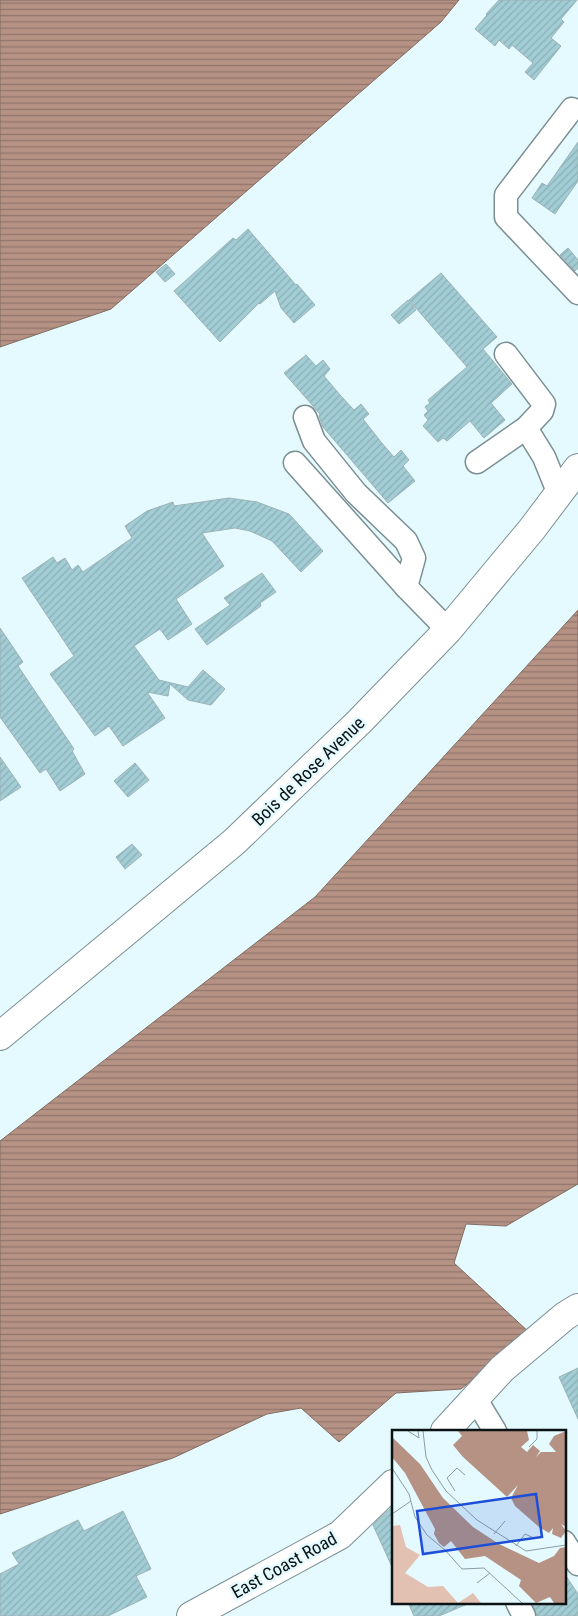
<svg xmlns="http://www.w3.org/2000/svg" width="578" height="1616" font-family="'Roboto Condensed',sans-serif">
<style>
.water{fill:url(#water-rules);stroke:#826c62}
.building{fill:url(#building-hatch);stroke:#9db2b6}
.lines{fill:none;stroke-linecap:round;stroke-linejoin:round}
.minor-casing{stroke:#7b8f93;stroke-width:25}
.major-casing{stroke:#7b8f93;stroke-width:30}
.minor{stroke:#fff;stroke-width:22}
.major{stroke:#fff;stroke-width:28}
.labels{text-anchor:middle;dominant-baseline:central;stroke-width:5;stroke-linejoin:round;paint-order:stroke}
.street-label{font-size:18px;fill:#0a1214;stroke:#e4fafe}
.inset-road{fill:none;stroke:#8d9da0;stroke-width:1}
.view{fill:#1d4ed8;fill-opacity:0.15;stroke:#1d4ed8;stroke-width:2.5}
.inset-edge{fill:none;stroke:#0a1214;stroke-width:2.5}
</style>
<defs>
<pattern id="water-rules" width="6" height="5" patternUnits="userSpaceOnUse" patternTransform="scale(1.25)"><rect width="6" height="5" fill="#b59284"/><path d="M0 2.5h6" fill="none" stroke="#91766b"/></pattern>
<pattern id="building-hatch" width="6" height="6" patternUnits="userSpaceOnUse" patternTransform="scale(1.25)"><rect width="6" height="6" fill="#a2cdd5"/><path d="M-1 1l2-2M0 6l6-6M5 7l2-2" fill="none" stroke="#8aafb6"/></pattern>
</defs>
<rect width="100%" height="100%" fill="#e4fafe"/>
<g class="water">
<polygon points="0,0 459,0 441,22 111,309 0,347"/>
<polygon points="578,610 578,1184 506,1226 466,1224 454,1263 530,1333 461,1389 396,1393 339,1442 301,1408 267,1414 173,1458 0,1514 0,1141 315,897"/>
</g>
<g class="building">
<polygon points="499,0 577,0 561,19 564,22 551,38 561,46 534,80 525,72 533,63 512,45 509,49 499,40 495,46 475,29 487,15 486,14"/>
<polygon points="578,142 578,181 555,214 532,198 542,183 547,186"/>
<polygon points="248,229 296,285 297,284 315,305 294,323 281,308 275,291 260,304 259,303 220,342 174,291 233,238 236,240"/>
<polygon points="568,248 578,260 578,268 575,271 560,255"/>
<polygon points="166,264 175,274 165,282 156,272"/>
<polygon points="441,273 497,337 483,349 512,384 491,403 505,420 484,438 470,421 447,441 443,438 438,442 423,426 428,420 424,415 428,411 425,407 430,403 428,400 467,367 409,300"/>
<polygon points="408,300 416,310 399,324 391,315"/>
<polygon points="306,355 316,366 323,360 330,369 324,376 341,396 354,410 361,404 369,414 363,419 381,442 394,457 401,450 409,460 403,466 415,481 388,503 323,427 319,416 320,414 284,373"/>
<polygon points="229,498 257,502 289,514 323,551 301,572 272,541 250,531 235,528 202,533 224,566 176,599 192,624 168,640 160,629 134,646 159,680 188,687 203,670 225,689 211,705 188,700 170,684 168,696 147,692 165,718 123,746 109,726 95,736 50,674 74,656 22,578 53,557 57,563 65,558 72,570 78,565 83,572 132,538 125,526 147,511 173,502 174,506"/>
<polygon points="262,573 276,592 260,603 261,606 207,645 195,629 230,605 224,598"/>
<polygon points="0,628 23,662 18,666 74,749 72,751 85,774 60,791 46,769 40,773 0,717"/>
<polygon points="0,757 21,787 0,801"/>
<polygon points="135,763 149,780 128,797 114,781"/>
<polygon points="132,844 142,855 125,869 116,857"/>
<polygon points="578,1368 578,1419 559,1377"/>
<polygon points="393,1506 393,1569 373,1525"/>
<polygon points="123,1511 151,1569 136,1576 147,1597 108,1616 0,1616 0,1574 19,1564 12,1553 78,1520 84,1531"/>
<polygon points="564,1573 578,1594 578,1616 537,1616 532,1602 564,1602"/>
<polygon points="408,1602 472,1602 439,1616 414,1616"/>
</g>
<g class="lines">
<g class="minor-casing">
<g id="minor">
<polyline points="572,109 506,195 506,217 578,293"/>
<polyline points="506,354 544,404 542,411 526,428"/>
<polyline points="305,417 314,441 356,493 406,541 414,558 406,587"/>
<polyline points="477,462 526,428 544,457 559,494"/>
<polyline points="295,463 406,587 448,630"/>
<polyline points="475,1398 495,1431"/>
<polyline points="564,1542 578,1564"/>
<polyline points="517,1602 524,1616"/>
</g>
</g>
<g class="major-casing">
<g id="major">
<polyline points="0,1036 234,842 359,722 448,630 532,529 578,468"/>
<polyline points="445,1431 502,1369 565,1316 578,1308"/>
<polyline points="191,1616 340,1535 393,1484"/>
</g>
</g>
<use href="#minor" class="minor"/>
<use href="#major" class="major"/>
</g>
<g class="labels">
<g class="street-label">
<text transform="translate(308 771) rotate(-44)">Bois de Rose Avenue</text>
<text transform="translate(284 1565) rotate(-29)">East Coast Road</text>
</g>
</g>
<g transform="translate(392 1430)">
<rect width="174" height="174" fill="#e4fafe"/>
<path d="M 8,95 L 14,117 L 28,125 L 13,143 L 36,157 L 51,156 L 66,173 L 81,163 L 89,173 L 97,173 L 0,173 L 0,96 Z" fill="#e2c0b2"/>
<path d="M 66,1 L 135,1 L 137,10 L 129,17 L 135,22 L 141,15 L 148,21 L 144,27 L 149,22 L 164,22 L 157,14 L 162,6 L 174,1 L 174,97 L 169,94 L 174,101 L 169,108 L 160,104 L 161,98 L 157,103 L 147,97 L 123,76 L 119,68 L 126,55 L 115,67 L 71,27 L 61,15 L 70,6 ZM 0,7 L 28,34 L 51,68 L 81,97 L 107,114 L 147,133 L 162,126 L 168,118 L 174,117 L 174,173 L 162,173 L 158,167 L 144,173 L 127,156 L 129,150 L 93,126 L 73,129 L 59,111 L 52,117 L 47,113 L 42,104 L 43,99 L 13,43 L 0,27 Z" fill="#b59284"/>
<path class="inset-road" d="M 16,1 L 27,8 L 26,1M 31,1 L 34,27 L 40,40 L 54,61 L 85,90 L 134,121 L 174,115M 137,17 L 145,9 L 145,1M 0,38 L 17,64 L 23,87 L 35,105 L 53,120 L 70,139 L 92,138 L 130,173M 63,61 L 55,48 L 65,38 L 73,45M 0,84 L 19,71M 102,104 L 113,91M 124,116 L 133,104 L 142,108M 85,153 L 98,143"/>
<path class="view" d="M 144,64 L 150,107 L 31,124 L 25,81 Z"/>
<rect width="174" height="174" class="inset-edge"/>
</g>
</svg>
